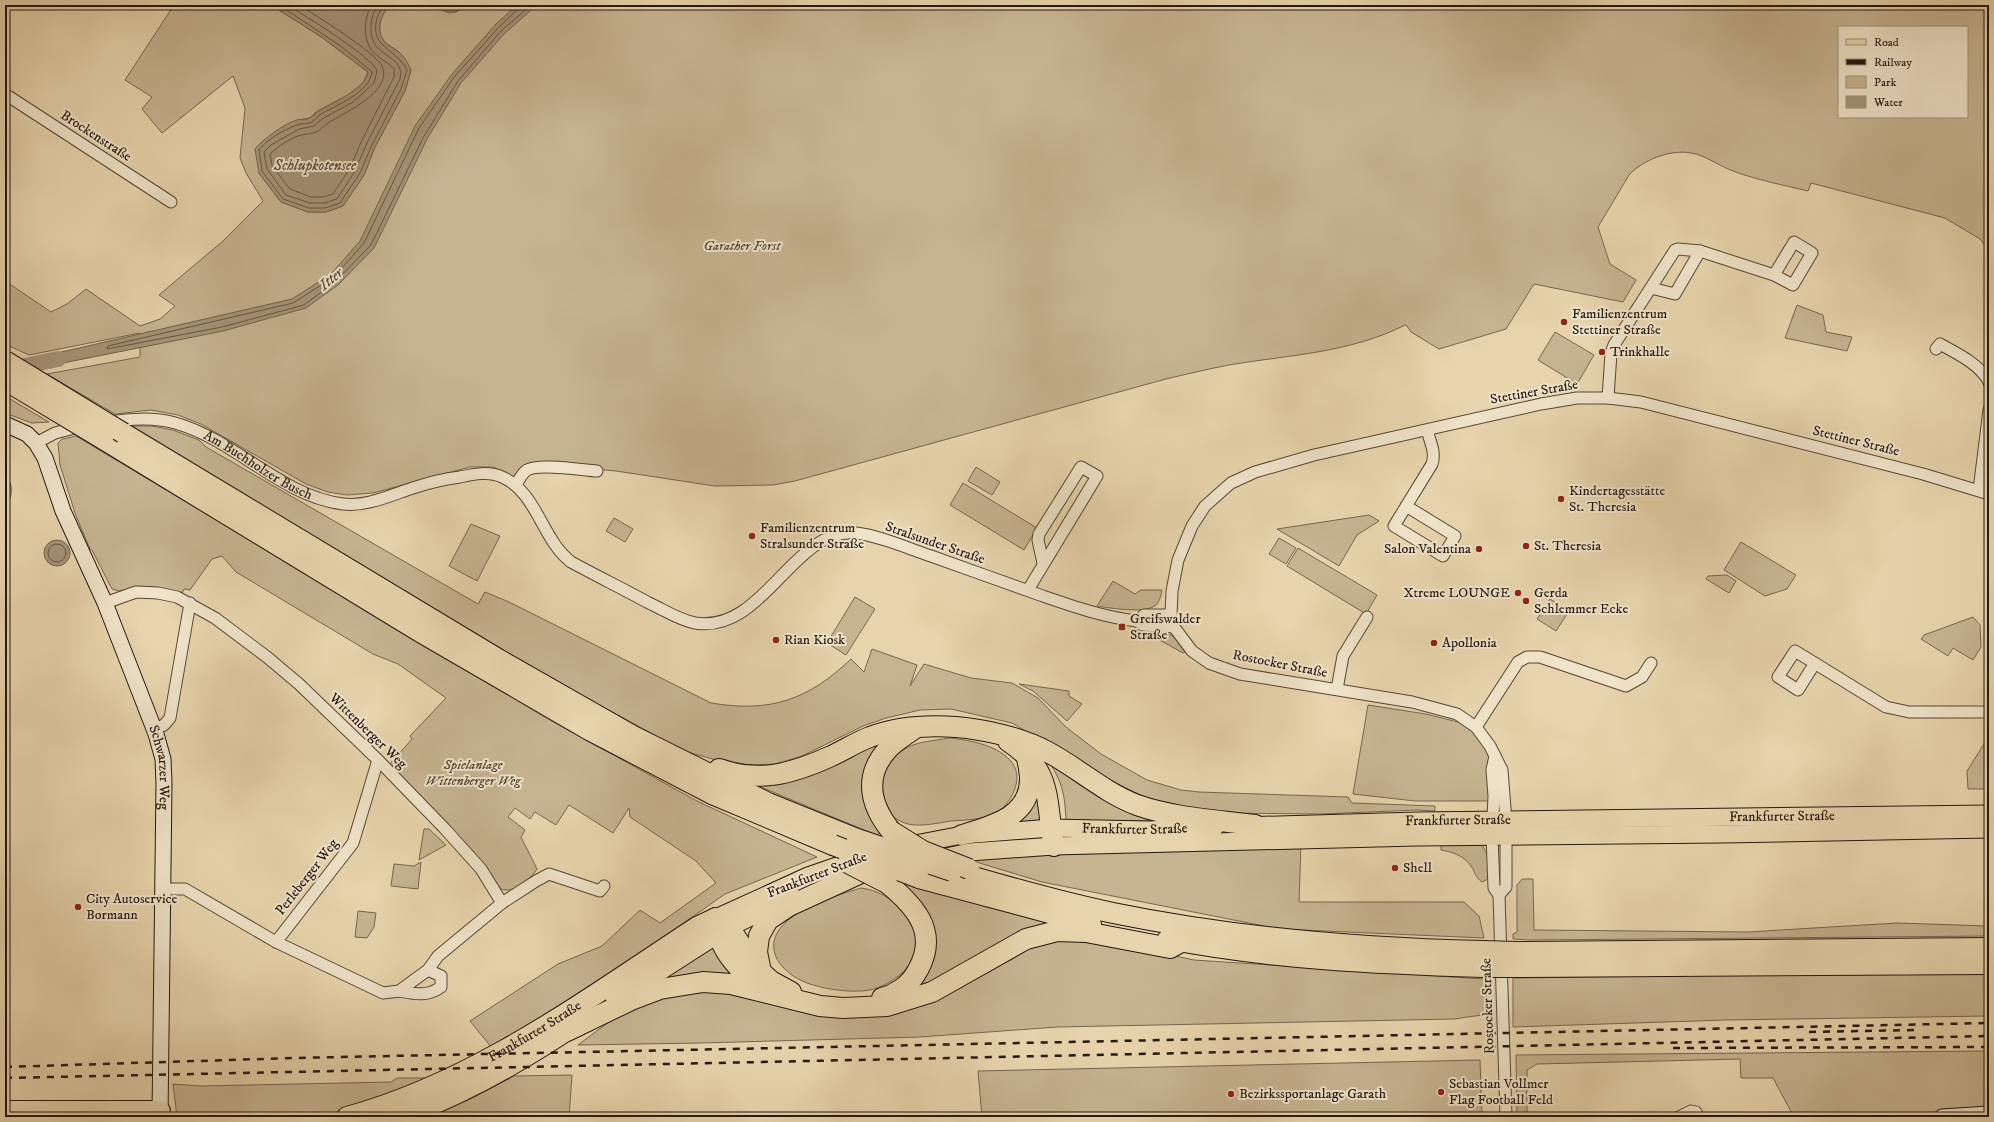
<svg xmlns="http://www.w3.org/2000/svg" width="1994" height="1122" font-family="'IM FELL DW Pica',serif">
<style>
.green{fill:#c6b491;stroke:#756650;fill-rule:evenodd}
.water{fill:#a59477;stroke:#71624d}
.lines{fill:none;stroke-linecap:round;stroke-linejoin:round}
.shore{stroke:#645643;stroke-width:1}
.river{stroke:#a59477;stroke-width:16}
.street-casing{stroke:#554636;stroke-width:13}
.secondary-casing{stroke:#24170f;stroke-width:17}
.primary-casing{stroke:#24170f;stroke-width:19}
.highway-casing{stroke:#24170f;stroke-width:22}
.street{stroke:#efe3c9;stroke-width:11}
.secondary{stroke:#efe3c9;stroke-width:15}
.primary{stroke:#e7d4ac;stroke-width:17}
.highway{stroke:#e7d4ac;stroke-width:20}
.rail{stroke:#24170f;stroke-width:2.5;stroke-dasharray:7 7;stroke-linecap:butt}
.highway-bridge-casing{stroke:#24170f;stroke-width:22;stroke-linecap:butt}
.highway-bridge{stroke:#e7d4ac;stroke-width:20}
.poi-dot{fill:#8f2418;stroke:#efe3c9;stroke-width:1.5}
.labels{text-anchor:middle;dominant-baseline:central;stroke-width:4;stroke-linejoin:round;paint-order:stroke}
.street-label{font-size:14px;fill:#24170f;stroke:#efe3c9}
.park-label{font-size:14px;font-style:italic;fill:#554636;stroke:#efe3c9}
.poi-label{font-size:14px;fill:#24170f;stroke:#efe3c9;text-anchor:start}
.water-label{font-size:15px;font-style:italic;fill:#584939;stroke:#efe3c9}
</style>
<rect width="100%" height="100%" fill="#e7d4ac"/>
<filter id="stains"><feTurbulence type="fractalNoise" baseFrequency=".005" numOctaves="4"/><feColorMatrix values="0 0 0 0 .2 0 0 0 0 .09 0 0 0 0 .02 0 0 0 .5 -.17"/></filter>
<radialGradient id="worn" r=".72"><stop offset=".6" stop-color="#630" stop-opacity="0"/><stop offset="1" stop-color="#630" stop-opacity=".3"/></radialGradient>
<g class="green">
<path d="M 174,5 L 271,5 L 320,36 L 368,72 L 363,83 L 348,95 L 317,111 L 310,118 L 297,120 L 259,173 L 281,202 L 308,212 L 326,212 L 343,206 L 364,175 L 375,147 L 405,91 L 411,70 C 407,65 404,57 399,52 C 394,48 388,46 384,41 C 375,30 381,11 392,5 L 434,7 L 449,13 L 456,12 L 468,5 L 1989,5 L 1989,250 L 1980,239 L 1945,218 L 1811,183 L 1808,191 C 1783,185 1757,180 1733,171 C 1719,166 1705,155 1691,153 C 1670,149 1643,160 1629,175 L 1598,227 L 1610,264 L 1636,280 L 1623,302 L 1534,284 L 1506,329 L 1439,349 L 1411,332 L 1407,326 L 1405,325 C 1350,353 1288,355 1229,365 C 1208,369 1187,374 1166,379 L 795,481 L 773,485 L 715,486 L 616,471 L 559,466 L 516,478 L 493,467 L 470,467 L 373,493 L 347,495 L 328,492 L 306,484 L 201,424 L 178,415 L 151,410 L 115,414 L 47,374 L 140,357 L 140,333 L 29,355 L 5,344 L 5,281 L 51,312 L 67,304 L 86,289 L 140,326 L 160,319 L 175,306 L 159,295 L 223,241 L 263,201 L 246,173 L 240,158 L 245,108 L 233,76 L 162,133 L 142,109 L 152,97 L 125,80 ZM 1839,27 L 1967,27 L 1967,117 L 1839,117 Z"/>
<polygon points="1797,305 1823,315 1826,332 1852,337 1847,351 1785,338"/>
<polygon points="1555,332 1594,355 1577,384 1538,360"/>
<polygon points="5,397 5,396 49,422 32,423 5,413"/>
<path d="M 136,426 L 152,426 L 173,430 L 199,440 L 206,447 L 478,604 L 485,592 L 509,602 L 711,703 C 770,713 808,700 851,659 L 864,672 L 872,649 L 917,665 L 910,686 L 924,664 L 971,678 L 1012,683 L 1038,698 L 1066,727 L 1101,754 L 1147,780 L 1181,790 L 1199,792 L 1348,797 L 1352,803 L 1435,806 L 1435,811 L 1417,810 L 1320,814 L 1217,813 L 1153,801 L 1109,780 L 1012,723 L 951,709 L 920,710 L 886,718 L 863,726 L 802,756 L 775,764 L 750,765 L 716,760 L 684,751 L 552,679 L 131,427 Z"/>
<path d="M 76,436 L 548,719 L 697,801 L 817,857 L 725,894 L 635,957 L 506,1041 L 492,1048 L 470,1021 L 558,964 L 602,946 L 640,910 L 660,923 L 716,883 L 696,861 L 630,817 L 629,808 L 613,833 L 569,805 L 556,825 L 535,812 L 530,819 L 515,808 L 508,817 L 525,830 L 521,837 L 537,869 C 531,879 514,894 501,889 C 468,843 428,805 389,765 L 412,739 L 410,736 L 446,698 L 398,664 L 373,654 L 236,572 L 222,556 L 212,559 L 190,590 L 184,589 L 181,596 L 137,588 L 119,591 L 112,589 L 92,550 L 90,549 L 76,516 L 60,465 L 58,443 L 62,439 Z"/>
<polygon points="976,467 1000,482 992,495 968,481"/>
<polygon points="963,483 1037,528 1024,550 950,505"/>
<polygon points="1369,515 1379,521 1357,535 1339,566 1277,529"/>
<polygon points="614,518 633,529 625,542 606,531"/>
<polygon points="471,524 500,536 477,581 449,566"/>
<polygon points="1279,538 1296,548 1286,564 1269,554"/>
<polygon points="1741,542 1796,575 1787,589 1765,596 1724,570"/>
<polygon points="1298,548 1377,595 1366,614 1287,566"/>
<polygon points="1727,575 1736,581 1729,593 1706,579 1708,576"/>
<path d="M 1113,581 L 1135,594 L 1141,590 L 1162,590 C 1161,596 1160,600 1156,605 C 1146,614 1110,608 1097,606 Z"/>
<polygon points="855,597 875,609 846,655 827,643"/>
<polygon points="1550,599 1569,611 1556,631 1537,619"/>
<polygon points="1973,617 1980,625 1981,647 1973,660 1953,648 1948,656 1921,639 1924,635"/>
<polygon points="1165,632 1174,637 1185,652 1183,653 1156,638 1160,633"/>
<polygon points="1019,684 1069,691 1069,696 1082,704 1067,721 1033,691"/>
<path d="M 1368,705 L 1426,714 L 1470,725 C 1474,732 1480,738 1484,745 C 1493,761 1491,783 1491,801 L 1415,801 L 1353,794 Z"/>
<polygon points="893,734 875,755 885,831 876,835 744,780"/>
<polygon points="1989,736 1989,789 1968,789 1967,771"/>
<path d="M 949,738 C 976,740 1030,752 1014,791 C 1011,798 1005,808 998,812 C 983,820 967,820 951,821 C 938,823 921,827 908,824 C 900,822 888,815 884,806 C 881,799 881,778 884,771 C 888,762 897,754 905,749 C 917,741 935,741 949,738 Z"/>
<path d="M 1046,757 L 1191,820 L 1066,822 C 1065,793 1062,781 1046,757 Z"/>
<polygon points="1033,780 1043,823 998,826"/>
<polygon points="424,829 429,829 446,845 419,860"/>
<path d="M 1441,844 L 1482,845 L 1488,855 L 1490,878 L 1482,882 C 1475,877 1475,872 1471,866 C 1464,856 1453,852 1441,850 Z"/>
<polygon points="1301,845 1299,902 1464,902 1479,916 1484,938 1279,929 1042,882 973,861 994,857"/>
<polygon points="421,862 418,889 391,886 394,864 414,866"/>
<polygon points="1522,879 1533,879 1534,930 1748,932 1897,923 1989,926 1989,936 1529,940 1513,939 1513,934 1517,932 1517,885"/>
<polygon points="903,882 987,907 1059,926 909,993 929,968 901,887"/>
<path d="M 861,888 C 877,890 892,898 902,911 C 909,920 915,929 917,941 C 920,964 890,986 870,990 C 853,993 830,990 813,985 C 799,981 784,972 777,959 C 757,918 834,896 861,888 Z"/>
<polygon points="358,911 376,913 374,927 367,938 355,937"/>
<polygon points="717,940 741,974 631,993"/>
<polygon points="1062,940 1114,943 1194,960 1484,979 1489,1014 1454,1019 1057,1027 920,1037 701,1043 578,1045 617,1016 662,997 701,989 730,990 814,1015 843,1017 1030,948"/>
<polygon points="1989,972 1989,1016 1726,1020 1513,1027 1513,978"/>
<polygon points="1989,1051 1989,1110 1961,1110 1901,1117 1794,1117 1773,1078 1741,1078 1740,1059 1537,1064 1527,1070 1527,1117 1517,1117 1516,1055"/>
<polygon points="1480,1060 1482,1117 982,1117 978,1071"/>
<polygon points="572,1075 569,1117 428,1117 474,1097 514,1076"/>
<polygon points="397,1078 437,1078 374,1103 320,1117 177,1117 173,1084 201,1086 391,1082"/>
</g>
<g class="water">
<path d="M 271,5 L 392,5 C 381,11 375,30 384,41 C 388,46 394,48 399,52 C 405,57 408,64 411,70 L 405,91 L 375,147 L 364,175 L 343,206 L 326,212 L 308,212 L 281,202 L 259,173 L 255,149 C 262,140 285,123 297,120 C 301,119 305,121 309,118 C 313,117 315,113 319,111 C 333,102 365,90 368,72 L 320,36 Z"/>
<path d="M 419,5 L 468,5 C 451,15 453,13 435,7 C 430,6 425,6 419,5 Z"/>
<polygon points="517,5 537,5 504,34 461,83 427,139 374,248 338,285 306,308 223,331 43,367 31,359 292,299 331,274 360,241 415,126 452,74 496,24"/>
<path d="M 5,474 C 14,484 13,497 5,507 Z"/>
<circle cx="57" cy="553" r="13"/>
</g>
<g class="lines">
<g class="shore">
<path d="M 279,5 L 342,47 L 372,72 C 370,92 337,105 321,114 C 318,116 316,119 312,122 C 307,124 302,123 297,125 C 284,130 267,139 259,150 L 262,171 L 283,199 L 309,208 L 325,208 L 340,203 L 360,173 L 372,145 L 401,89 L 407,70 C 401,58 392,54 383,45 C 371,35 375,14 385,5"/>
<path d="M 288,5 C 303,15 373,57 377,71 L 374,83 L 353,102 L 322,119 L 314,126 L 299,129 L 271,145 L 264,152 L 267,169 L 286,195 L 310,203 L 324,203 L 337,199 L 355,171 L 367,143 L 400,79 C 404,62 388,58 378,48 C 368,38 369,17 378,5"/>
<path d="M 299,5 C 315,15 375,52 382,66 C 394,91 344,113 328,123 C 324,125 321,130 316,132 C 311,134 306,134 301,135 C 292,137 277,147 270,154 L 272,166 L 290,189 L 311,197 L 323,197 L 333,194 L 350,168 L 362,140 L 394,77 L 394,69 C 388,62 380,59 374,53 C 362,40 364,20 371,5"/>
<polyline points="519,5 518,9 499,27 455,76 419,128 364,243 334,277 293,303 108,346 107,349 222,327 304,305 335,282 371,245 423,138 458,81 501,31 531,5"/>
<circle cx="57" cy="553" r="9"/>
</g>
<polyline class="river" points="10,369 58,359"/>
<g class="street-casing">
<g id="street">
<polyline points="5,94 171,202"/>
<polyline points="1700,251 1774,275 1793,285 1812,253 1794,242 1774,275"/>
<path d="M 1936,349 L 1940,344 C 1956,353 1980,364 1989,382"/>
<polyline points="1608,398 1611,353 1614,345 1675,250 1678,249 1700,251 1675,294 1651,288"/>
<path id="s1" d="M 107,422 C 130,419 153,417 175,423 C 236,440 280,496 343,504 C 368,507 393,494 416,487 C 431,482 445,479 460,477 C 474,474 489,471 502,477 C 537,492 542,540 571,562 C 597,576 623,589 649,603 C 664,610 679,620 695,623 C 764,634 793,527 856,533 C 881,536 907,548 931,556 C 967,569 1004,582 1040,595 C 1072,606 1103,617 1137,621 L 1142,625 L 1174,627"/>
<polyline points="36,443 55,433 82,426"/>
<path d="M 516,485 C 519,480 522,473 527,470 C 539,463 582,470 597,471"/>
<polyline points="1979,490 1989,410"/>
<path d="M 1406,506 L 1455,536 L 1443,556 L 1394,526 L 1432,464 C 1436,452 1430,442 1427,430"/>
<polyline points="1028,590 1097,476 1081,467 1039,534 1038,540 1043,563"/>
<polyline points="105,603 136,592 158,593 177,597 215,618 267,657 299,684 378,760 445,829 481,869 502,903 438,956 428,970 399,991 383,993 276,942 185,889 162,889"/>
<polyline points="1137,621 1144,615 1171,615"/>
<polyline points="1815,663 1798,690 1778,677 1795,651 1886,707 1909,712 1989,712"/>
<polyline points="1337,689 1343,656 1367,617"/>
<polyline points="1476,727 1518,662 1527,657 1540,657 1626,686 1642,677 1651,663"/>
<polyline points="155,729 164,725 170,718 190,603"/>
<polyline points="1495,756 1492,770 1494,796 1492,836 1494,888 1499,895 1506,1117"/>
<polyline points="1499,895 1506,887 1506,821 1502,770 1490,746 1476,727 1457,714 1412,702 1240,674 1209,663 1192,651 1174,627 1171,615 1172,591 1178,560 1192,526 1205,506 1231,483 1255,472 1314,455 1541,404 1577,398 1608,398 1641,402 1923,474 1989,494"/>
<polyline points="502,903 536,881 549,874 600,891 604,886"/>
<polyline points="276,942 353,843 378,760"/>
<path d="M 399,991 C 415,994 427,997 441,987 L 441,976 L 428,970"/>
<polyline points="1679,1117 1691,1111 1696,1112 1698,1117"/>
</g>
</g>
<g class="secondary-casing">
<g id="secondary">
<path id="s2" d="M 5,424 L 27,434 L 36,443 L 45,458 L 63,511 L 105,603 L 156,734 L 163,759 L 164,783 L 160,1117"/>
<polyline points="1942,1117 1989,1114"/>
</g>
</g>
<g class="primary-casing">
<g id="primary">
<path id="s3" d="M 1241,826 L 1418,821 L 1989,814"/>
<path id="s4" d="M 905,846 L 962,835 L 1051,828 L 1149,830 L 1215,827"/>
<polyline points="936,859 970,852 1054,846 1417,837 1723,834 1989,829"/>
<polyline points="716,918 808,876 860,858"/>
<polyline points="717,933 793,897"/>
</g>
</g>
<g class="highway-casing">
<g id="highway">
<polyline points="123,433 498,659 633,736 768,803 857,839"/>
<polyline points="103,439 422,633 591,731 712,794 833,845"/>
<path d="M 1008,741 C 1054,771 1045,800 1054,846"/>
<path d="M 719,769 C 759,783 791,774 829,757 C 843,751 856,742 870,737 C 896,727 928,725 956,727 C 983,729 1023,738 1046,751 C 1077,767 1103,792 1137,805 C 1174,818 1216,820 1255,825"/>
<path d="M 891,831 C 870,805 863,776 888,749 C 895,741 906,735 915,728"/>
<path d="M 962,835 C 992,826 1030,817 1030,779 C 1030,772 1028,764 1027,758"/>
<path d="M 952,871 C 1005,886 1059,902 1113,913 C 1235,938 1359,948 1483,951"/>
<polyline points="919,878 1091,924"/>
<polyline points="716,918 729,927 751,960 761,972 771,981 791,992"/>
<path d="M 716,920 C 718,951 741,972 764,990"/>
<path d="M 1168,939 C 1271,959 1378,964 1483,967"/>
<polyline points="1517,952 1989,948"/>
<polyline points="1517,967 1989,964"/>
<polyline points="761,972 757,952 759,936 768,920 789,906 861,873"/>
<polyline points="616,998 717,933"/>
<path d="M 882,998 C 894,995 908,986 915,975 C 940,936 919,909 887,883"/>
<polyline points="567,1031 631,1000 660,989 703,982 731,984 820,1006 843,1008 887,1006 932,992 1026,939 1057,931 1086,932 1170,948 1181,942"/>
<polyline points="5,1111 160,1111"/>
<path id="s5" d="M 347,1117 C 476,1082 587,999 697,927 L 716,918"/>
<path d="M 401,1117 C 464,1094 522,1061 578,1023"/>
</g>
</g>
<use href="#street" class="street"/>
<use href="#secondary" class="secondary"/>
<use href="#primary" class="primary"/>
<use href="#highway" class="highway"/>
<g class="rail">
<polyline points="1809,1032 1917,1030"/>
<polyline points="1673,1048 1989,1047"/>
<polyline points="5,1067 293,1058 1989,1023"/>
<polyline points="5,1078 1989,1036"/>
</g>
<g class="highway-bridge-casing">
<g id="highway-bridge">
<polyline points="5,361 123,433"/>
<polyline points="5,380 103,439"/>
<polyline points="891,831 923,851 969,869"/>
<polyline points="857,839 952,871"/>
<polyline points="833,845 919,878"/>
<polyline points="848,863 887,883"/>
<polyline points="1483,951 1517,952"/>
<polyline points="1483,967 1517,967"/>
</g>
</g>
<use href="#highway-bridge" class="highway-bridge"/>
</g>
<g class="poi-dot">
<circle cx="1564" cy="322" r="4"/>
<circle cx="1602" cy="352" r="4"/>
<circle cx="1561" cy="499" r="4"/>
<circle cx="752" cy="536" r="4"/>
<circle cx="1526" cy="546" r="4"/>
<circle cx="1479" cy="549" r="4"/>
<circle cx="1518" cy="593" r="4"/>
<circle cx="1526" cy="601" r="4"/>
<rect x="1118" y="623" width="8" height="8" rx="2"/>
<circle cx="776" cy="640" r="4"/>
<circle cx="1434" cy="643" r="4"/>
<circle cx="1395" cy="868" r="4"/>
<circle cx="78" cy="907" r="4"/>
<circle cx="1441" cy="1092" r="4"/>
<circle cx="1231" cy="1094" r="4"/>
</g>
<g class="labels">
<g class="street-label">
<text transform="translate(96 136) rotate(33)">Brockenstraße</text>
<text transform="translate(1534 392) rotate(-10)">Stettiner Straße</text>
<text transform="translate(1856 441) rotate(14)">Stettiner Straße</text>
<text stroke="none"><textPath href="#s1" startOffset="162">Am Buchholzer Busch</textPath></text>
<text transform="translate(935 543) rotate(19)">Stralsunder Straße</text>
<text transform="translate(1280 664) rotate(11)">Rostocker Straße</text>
<text transform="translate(368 731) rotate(44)">Wittenberger Weg</text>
<text stroke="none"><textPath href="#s2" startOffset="386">Schwarzer Weg</textPath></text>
<text stroke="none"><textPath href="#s3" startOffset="541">Frankfurter Straße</textPath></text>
<text stroke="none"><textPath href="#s3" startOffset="217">Frankfurter Straße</textPath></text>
<text stroke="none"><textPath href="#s4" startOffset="231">Frankfurter Straße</textPath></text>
<text transform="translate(817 875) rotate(-21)">Frankfurter Straße</text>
<text transform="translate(307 877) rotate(-52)">Perleberger Weg</text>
<text transform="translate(1488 1006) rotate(-92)">Rostocker Straße</text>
<text stroke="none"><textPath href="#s5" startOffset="207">Frankfurter Straße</textPath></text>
</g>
<g class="park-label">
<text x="742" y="246">Garather Forst</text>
<text x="473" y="765">Spielanlage<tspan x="473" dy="16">Wittenberger Weg</tspan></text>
</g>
<g class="poi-label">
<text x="1572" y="314">Familienzentrum<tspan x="1572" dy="16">Stettiner Straße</tspan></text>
<text x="1610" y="352">Trinkhalle</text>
<text x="1569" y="491">Kindertagesstätte<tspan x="1569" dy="16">St. Theresia</tspan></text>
<text x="760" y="528">Familienzentrum<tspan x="760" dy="16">Stralsunder Straße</tspan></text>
<text x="1534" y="546">St. Theresia</text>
<text x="1471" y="549" text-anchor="end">Salon Valentina</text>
<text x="1510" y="593" text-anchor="end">Xtreme LOUNGE</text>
<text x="1534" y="593">Gerda<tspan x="1534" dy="16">Schlemmer Ecke</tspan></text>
<text x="1130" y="619">Greifswalder<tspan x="1130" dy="16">Straße</tspan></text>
<text x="784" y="640">Rian Kiosk</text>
<text x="1442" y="643">Apollonia</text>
<text x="1403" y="868">Shell</text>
<text x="86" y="899">City Autoservice<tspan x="86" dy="16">Bormann</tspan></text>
<text x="1449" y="1084">Sebastian Vollmer<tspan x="1449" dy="16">Flag Football Feld</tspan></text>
<text x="1239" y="1094">Bezirkssportanlage Garath</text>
</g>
<g class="water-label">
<text x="315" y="165">Schlupkotensee</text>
<text transform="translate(331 279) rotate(-40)">Itter</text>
</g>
</g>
<rect width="1994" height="1122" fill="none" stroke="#e7d4ac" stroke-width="20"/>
<rect x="6" y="6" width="1982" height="1110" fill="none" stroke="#24170f" stroke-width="2"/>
<rect x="10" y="10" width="1974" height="1102" fill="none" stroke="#24170f"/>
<rect x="1838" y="26" width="130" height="92" fill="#efe3c9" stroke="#9e917f"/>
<rect x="1846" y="39" width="20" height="6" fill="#e7d4ac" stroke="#9e917f"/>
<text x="1874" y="46" font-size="12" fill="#24170f">Road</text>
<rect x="1846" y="59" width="20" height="6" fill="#24170f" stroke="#9e917f"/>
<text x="1874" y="66" font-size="12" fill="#24170f">Railway</text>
<rect x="1846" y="76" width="20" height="12" fill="#c6b491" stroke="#9e917f"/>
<text x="1874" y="86" font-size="12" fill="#24170f">Park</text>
<rect x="1846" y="96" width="20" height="12" fill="#a59477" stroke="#9e917f"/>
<text x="1874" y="106" font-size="12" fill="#24170f">Water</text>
<rect width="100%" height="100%" filter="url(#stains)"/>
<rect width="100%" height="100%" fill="url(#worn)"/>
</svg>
